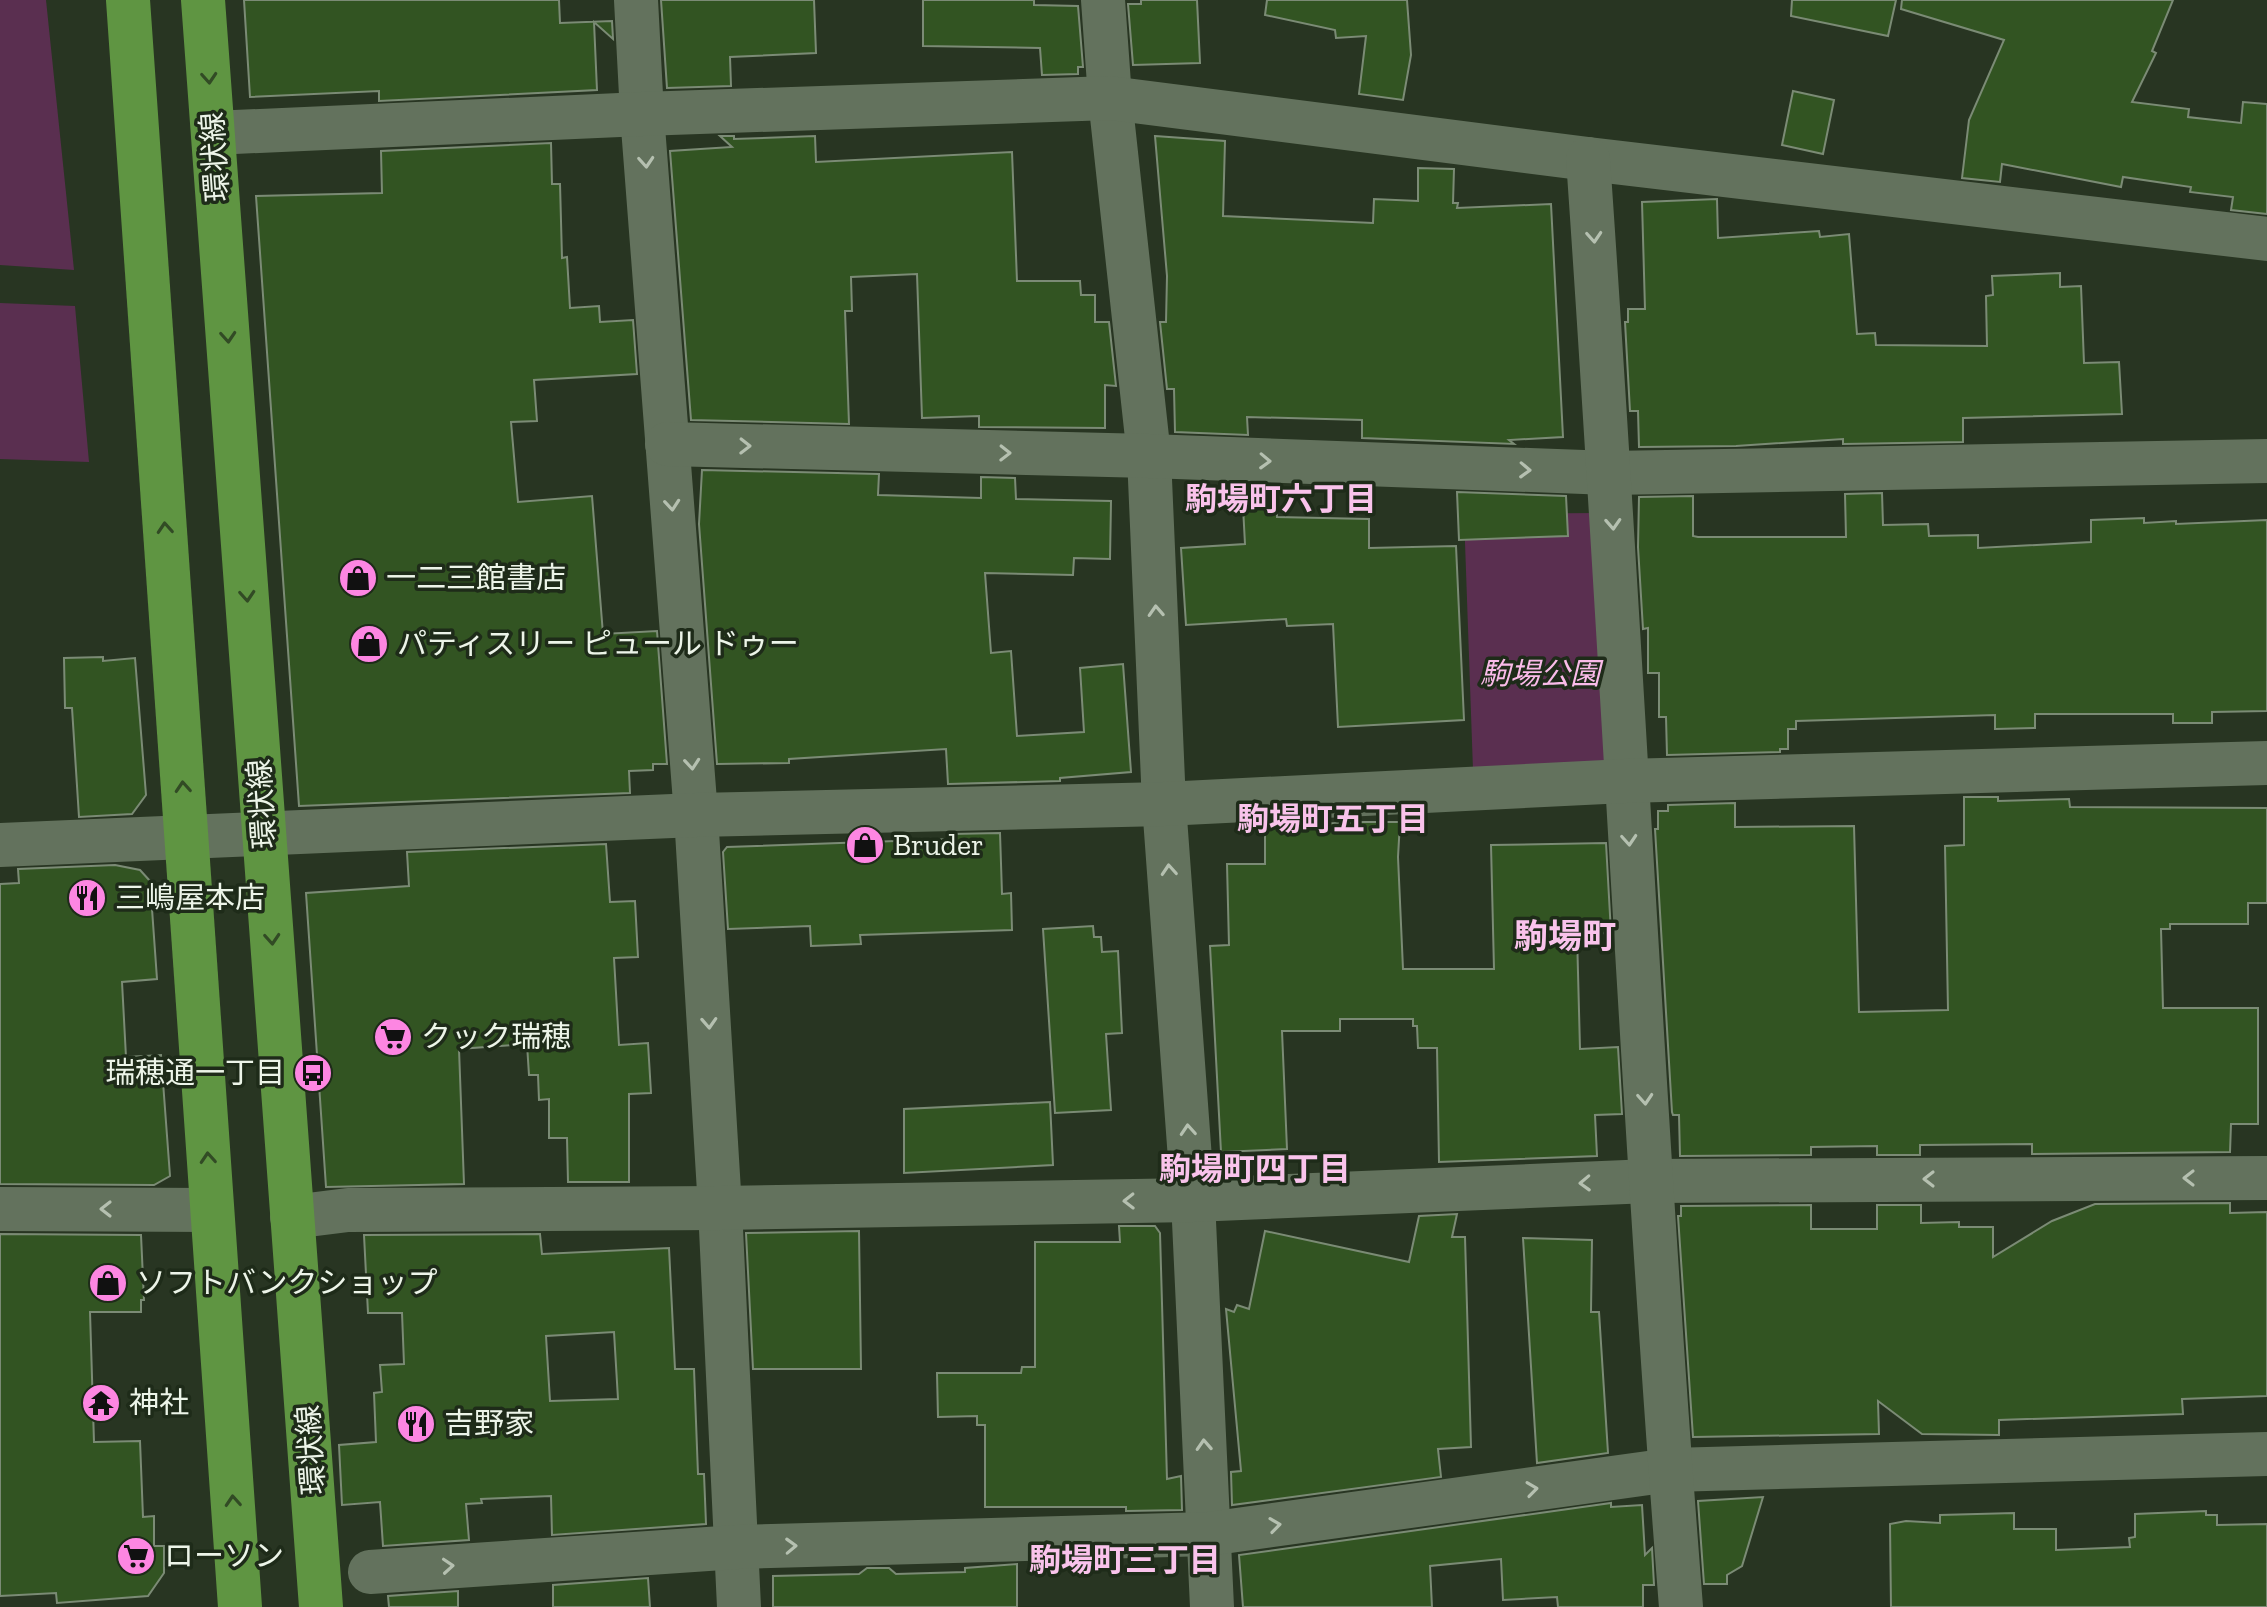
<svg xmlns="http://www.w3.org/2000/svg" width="2267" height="1607" font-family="'Zilla Slab','Noto Sans JP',serif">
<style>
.green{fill:#5a2f50}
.building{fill:#325422;stroke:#7b8b75;stroke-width:2;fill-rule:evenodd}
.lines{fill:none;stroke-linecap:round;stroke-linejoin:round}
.street{stroke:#63725d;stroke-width:44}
.secondary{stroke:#63725d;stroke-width:44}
.primary{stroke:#5f9542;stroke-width:44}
.oneway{stroke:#324b25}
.oneway2{stroke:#b5c0b0}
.labels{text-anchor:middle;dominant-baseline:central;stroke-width:7;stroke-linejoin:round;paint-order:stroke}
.street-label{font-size:30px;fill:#ecf4e8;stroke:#1e2b19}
.poi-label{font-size:30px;fill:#ecf4e8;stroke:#1e2b19;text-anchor:start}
.park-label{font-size:30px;font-style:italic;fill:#fabbe9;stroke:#1e2b19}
.neighbourhood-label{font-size:32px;font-weight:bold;fill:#f9c3eb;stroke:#1e2b19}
.quarter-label{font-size:34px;font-weight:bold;fill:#f9c3eb;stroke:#1e2b19}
</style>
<rect width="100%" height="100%" fill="#283522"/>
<g class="green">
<polygon points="0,0 46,0 74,270 0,265"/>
<polygon points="0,303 75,306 89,462 0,459"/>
<polygon points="1604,513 1614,763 1473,770 1464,514"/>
</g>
<g class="building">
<polygon points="244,0 559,0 560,23 612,21 613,39 594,22 597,90 379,101 379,91 250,97"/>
<polygon points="661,0 814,0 816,53 730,57 731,86 667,88"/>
<polygon points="923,0 1034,0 1034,5 1078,6 1083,67 1078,67 1078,74 1042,75 1040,48 923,46"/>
<polygon points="1141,0 1197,0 1200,63 1133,65 1128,4 1141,4"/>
<polygon points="1267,0 1407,0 1411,55 1403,100 1359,94 1366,36 1336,38 1335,30 1265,15"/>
<polygon points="1792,0 1896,0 1888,36 1791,16"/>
<polygon points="1902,0 2173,0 2152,51 2156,53 2132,102 2189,109 2188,117 2241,123 2243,102 2267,104 2267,214 2231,210 2233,197 2190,192 2191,187 2123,177 2121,187 2002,164 2000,182 1962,178 1969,120 2004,40 1901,9"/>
<polygon points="1793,91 1834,100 1823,154 1782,145"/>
<polygon points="720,136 734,136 734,139 815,136 816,162 1012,152 1017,281 1080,281 1081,295 1095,295 1095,322 1109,322 1116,386 1105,385 1105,428 979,427 979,416 922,418 917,274 851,277 852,311 845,311 849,424 691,420 670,151 732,147"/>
<polygon points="1155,136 1225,141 1223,216 1373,223 1374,199 1418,201 1418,168 1454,169 1453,203 1458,203 1457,208 1551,204 1563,437 1509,440 1514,444 1362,438 1362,420 1247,417 1248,435 1175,432 1174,389 1167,389 1160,322 1166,322 1167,276"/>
<polygon points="551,143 552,184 560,184 562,258 567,257 570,308 599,306 600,322 633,320 637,374 534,380 537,421 511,422 518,502 592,496 603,634 657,631 667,764 653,764 653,770 629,771 630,793 299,806 256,196 382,193 381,151"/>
<polygon points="1717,199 1718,238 1819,231 1820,237 1849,234 1857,334 1875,333 1876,345 1987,346 1986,296 1993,295 1992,276 2060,273 2060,287 2081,286 2084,363 2119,362 2122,414 1963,418 1963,442 1843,444 1843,439 1736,446 1639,447 1638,411 1630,411 1625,322 1628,322 1628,309 1645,309 1642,202"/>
<polygon points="702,470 879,474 878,495 981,498 981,477 1015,478 1016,499 1111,501 1110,559 1074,558 1073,575 985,573 991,653 1011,651 1017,736 1084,732 1080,668 1123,664 1131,772 1060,778 1060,781 948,784 946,749 789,759 789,763 717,764 699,524"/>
<polygon points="1276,487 1277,517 1369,519 1369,548 1456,546 1464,720 1338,727 1333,624 1287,626 1286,619 1186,625 1181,548 1245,544 1242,488"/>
<polygon points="1457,492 1566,496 1568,536 1459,540"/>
<polygon points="1882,493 1883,525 1928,524 1929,536 1978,535 1978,548 2091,542 2091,520 2144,518 2144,523 2176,521 2176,524 2267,520 2267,711 2212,712 2212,723 2173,723 2173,714 2035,714 2035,728 1995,729 1995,715 1796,721 1796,729 1788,729 1788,749 1780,749 1780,752 1667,755 1666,717 1659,717 1659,673 1648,673 1648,628 1643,629 1638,547 1639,497 1693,496 1693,536 1698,537 1846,537 1845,494"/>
<polygon points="103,657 103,661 135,658 146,795 132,814 79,817 72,708 65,708 64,658"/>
<polygon points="1964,797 1998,797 1998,801 2069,799 2070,807 2267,808 2267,903 2248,903 2248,924 2170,924 2170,929 2161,929 2163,1008 2258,1008 2258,1124 2231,1124 2230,1152 2032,1154 2032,1144 1920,1145 1920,1155 1877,1155 1877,1146 1811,1147 1811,1155 1680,1156 1679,1115 1673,1115 1672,1112 1655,829 1658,829 1658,811 1668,811 1668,805 1735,803 1735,827 1854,826 1859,1012 1948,1010 1945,846 1964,845"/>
<polygon points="1364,822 1400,822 1398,857 1403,969 1494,969 1491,845 1606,843 1611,933 1577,934 1580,1049 1618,1047 1622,1114 1595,1115 1597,1156 1439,1162 1437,1048 1418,1048 1417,1026 1413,1026 1413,1019 1340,1019 1340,1031 1282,1031 1287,1149 1221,1152 1210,946 1229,945 1227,864 1265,864 1265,826"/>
<polygon points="1000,833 1002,894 1011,893 1012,930 860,935 861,944 811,946 810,926 728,929 723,852 727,847 952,839 951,834"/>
<polygon points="606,844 610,902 635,901 638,957 614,958 619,1045 648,1043 651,1093 629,1094 629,1182 568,1182 567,1138 549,1138 549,1099 539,1100 538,1075 529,1075 527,1044 459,1049 464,1184 326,1187 306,893 409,886 407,852"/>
<polygon points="115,865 140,870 150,881 157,979 122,982 126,1057 161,1055 170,1176 154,1185 0,1184 0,884 19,883 18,869"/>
<polygon points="1093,926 1094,937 1101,937 1102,952 1118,951 1122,1033 1106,1034 1111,1110 1055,1113 1043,929"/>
<polygon points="1050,1102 1053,1165 904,1173 904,1109"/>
<polygon points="2230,1203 2230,1213 2267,1212 2267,1396 2182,1399 2183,1414 1999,1420 1999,1435 1922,1434 1878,1401 1879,1434 1693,1437 1678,1216 1681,1216 1681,1206 1811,1205 1811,1229 1877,1229 1877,1205 1921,1205 1921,1223 1959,1222 1959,1227 1993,1227 1993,1257 2052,1221 2095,1204"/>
<polygon points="1457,1214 1452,1237 1465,1237 1471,1447 1438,1449 1441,1477 1232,1505 1231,1472 1241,1471 1226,1309 1234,1312 1237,1305 1249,1309 1265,1231 1409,1262 1419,1216"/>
<polygon points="1119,1226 1155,1226 1160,1233 1167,1479 1181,1476 1182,1510 1126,1511 1126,1507 985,1507 985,1425 977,1425 977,1416 938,1417 937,1373 1021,1373 1022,1367 1035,1367 1035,1242 1120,1242"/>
<polygon points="859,1231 861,1369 753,1369 746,1233"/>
<polygon points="0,1234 141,1235 144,1300 141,1300 141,1312 90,1312 94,1442 140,1441 143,1517 154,1516 154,1546 164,1546 164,1573 148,1596 57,1603 56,1593 0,1596"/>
<path d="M 540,1234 L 542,1254 L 669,1248 L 675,1369 L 694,1369 L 698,1474 L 704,1474 L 706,1524 L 552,1535 L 551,1496 L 481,1499 L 482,1503 L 466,1504 L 469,1540 L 383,1546 L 380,1502 L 342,1505 L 339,1445 L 376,1442 L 374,1393 L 382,1392 L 380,1365 L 404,1364 L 402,1313 L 368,1313 L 364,1235 ZM 614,1332 L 618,1399 L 550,1401 L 546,1336 Z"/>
<polygon points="1523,1238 1592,1240 1591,1312 1599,1312 1608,1453 1537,1463"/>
<polygon points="1763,1497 1742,1566 1727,1575 1727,1584 1704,1584 1698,1501"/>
<polygon points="1611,1503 1611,1507 1642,1505 1645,1555 1652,1548 1654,1585 1643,1585 1643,1607 1558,1607 1557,1597 1503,1600 1501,1559 1430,1566 1432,1607 1243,1607 1239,1555"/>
<polygon points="2206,1511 2206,1515 2217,1515 2217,1525 2267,1524 2267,1607 1891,1607 1890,1524 1906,1521 1940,1523 1940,1515 2014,1513 2014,1529 2056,1529 2056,1550 2130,1547 2129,1538 2135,1537 2135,1514"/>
<polygon points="1017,1564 1017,1607 773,1607 773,1576 859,1574 867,1568 889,1568 896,1574 965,1572 965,1568"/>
<polygon points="648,1578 650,1607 553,1607 553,1585"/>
<polygon points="458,1591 458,1607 389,1607 388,1596"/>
</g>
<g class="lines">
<g class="street">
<polyline points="636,0 642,114 696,815 720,1208 739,1607"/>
<polyline points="1103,0 1110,98 1149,456 1164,804 1193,1200 1212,1607"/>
<polyline points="213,133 642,114 1110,98 1588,159 2267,239"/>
<polyline points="667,444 1149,456 1610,473 2267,461"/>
<polyline points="0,1209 212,1210"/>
<polyline points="292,1217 348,1210 720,1208 1193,1200 1650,1181 2267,1178"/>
<polyline points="370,1572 737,1547 1208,1534 1670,1470 2267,1454"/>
</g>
<g class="secondary">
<path d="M 1588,159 C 1622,642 1643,1125 1681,1607"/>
<polyline points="0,845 696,815 1164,804 1625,781 2267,763"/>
</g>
<g class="primary">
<polyline points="128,0 240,1607"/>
<polyline points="203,0 321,1607"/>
</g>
</g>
<defs><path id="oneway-chevron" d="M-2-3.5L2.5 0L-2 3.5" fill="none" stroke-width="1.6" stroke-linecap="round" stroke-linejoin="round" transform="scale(2)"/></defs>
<g class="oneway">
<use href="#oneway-chevron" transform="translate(209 78) rotate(86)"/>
<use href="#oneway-chevron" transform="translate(228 337) rotate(86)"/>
<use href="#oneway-chevron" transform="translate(165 528) rotate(-94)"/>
<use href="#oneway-chevron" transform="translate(247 596) rotate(86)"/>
<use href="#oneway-chevron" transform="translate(183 787) rotate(-94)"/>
<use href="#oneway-chevron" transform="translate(272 939) rotate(86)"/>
<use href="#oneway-chevron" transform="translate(208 1158) rotate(-94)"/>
<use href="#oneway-chevron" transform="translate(233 1501) rotate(-94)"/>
</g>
<g class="oneway2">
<use href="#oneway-chevron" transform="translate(646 162) rotate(86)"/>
<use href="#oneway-chevron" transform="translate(1594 237) rotate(86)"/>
<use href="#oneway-chevron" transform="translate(745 446) rotate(1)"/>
<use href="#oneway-chevron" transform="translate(1005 453) rotate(1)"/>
<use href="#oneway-chevron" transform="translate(1265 461) rotate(2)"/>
<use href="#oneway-chevron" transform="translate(1525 470) rotate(2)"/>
<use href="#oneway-chevron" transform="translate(672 505) rotate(85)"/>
<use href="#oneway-chevron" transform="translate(1613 524) rotate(87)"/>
<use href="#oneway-chevron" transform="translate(1156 611) rotate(-93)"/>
<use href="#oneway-chevron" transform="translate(692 764) rotate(85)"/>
<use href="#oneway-chevron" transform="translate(1629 840) rotate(86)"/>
<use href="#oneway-chevron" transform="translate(1169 870) rotate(-94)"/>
<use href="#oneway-chevron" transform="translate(709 1023) rotate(87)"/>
<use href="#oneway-chevron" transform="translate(1645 1099) rotate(86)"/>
<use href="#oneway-chevron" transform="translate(1188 1130) rotate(-94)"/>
<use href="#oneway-chevron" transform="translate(2189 1178) rotate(180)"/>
<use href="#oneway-chevron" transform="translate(1929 1179) rotate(180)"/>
<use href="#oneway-chevron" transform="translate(1585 1183) rotate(178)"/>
<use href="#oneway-chevron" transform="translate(1129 1201) rotate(179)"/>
<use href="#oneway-chevron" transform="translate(106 1209) rotate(180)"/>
<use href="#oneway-chevron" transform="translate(1204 1445) rotate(-93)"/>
<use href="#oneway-chevron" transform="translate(1532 1489) rotate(-8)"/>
<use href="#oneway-chevron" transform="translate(1275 1525) rotate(-8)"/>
<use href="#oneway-chevron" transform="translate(791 1546) rotate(-2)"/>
<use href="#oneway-chevron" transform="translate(448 1566) rotate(-4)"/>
</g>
<defs>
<g id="shop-disc" transform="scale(2)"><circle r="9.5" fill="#fd86e2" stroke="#1e2b19"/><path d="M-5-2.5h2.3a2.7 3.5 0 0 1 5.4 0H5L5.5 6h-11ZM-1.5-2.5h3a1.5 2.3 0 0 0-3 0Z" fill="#111"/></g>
<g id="restaurant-disc" transform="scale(2)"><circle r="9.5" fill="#fd86e2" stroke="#1e2b19"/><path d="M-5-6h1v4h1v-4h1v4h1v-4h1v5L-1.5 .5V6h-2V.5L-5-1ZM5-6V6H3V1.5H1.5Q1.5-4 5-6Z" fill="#111"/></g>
<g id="supermarket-disc" transform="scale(2)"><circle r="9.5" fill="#fd86e2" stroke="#1e2b19"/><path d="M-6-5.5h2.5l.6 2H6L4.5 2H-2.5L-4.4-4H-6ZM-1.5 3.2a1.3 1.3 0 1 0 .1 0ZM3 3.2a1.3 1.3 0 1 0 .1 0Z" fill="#111"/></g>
<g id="bus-disc" transform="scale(2)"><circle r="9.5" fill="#fd86e2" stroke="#1e2b19"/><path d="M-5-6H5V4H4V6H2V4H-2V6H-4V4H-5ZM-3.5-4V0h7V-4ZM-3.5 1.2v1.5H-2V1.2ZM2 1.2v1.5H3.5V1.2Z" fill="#111"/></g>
<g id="temple-disc" transform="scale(2)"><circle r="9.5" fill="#fd86e2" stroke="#1e2b19"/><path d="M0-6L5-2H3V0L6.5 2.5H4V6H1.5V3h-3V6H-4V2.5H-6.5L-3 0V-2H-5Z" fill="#111"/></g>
</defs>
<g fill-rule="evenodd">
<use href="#shop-disc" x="358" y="578"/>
<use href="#shop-disc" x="369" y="644"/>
<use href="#shop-disc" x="865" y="845"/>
<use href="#restaurant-disc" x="87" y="898"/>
<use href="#supermarket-disc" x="393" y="1037"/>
<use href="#bus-disc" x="313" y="1073"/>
<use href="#shop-disc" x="108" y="1283"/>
<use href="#temple-disc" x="101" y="1403"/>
<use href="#restaurant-disc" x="416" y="1424"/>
<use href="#supermarket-disc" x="136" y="1556"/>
</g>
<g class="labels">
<g class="street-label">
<text transform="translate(215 157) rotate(-94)">環状線</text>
<text transform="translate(262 804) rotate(-94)">環状線</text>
<text transform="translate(311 1450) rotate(-94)">環状線</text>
</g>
<g class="poi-label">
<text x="386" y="578">一二三館書店</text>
<text x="397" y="644">パティスリー ピュール ドゥー</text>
<text x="893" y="845">Bruder</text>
<text x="115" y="898">三嶋屋本店</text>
<text x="421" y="1037">クック瑞穂</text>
<text x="285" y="1073" text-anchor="end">瑞穂通一丁目</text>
<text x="136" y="1283">ソフトバンクショップ</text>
<text x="129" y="1403">神社</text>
<text x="444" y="1424">吉野家</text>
<text x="164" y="1556">ローソン</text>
</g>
<g class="park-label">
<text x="1540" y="674">駒場公園</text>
</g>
<g class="neighbourhood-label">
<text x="1281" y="499">駒場町六丁目</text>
<text x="1333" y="819">駒場町五丁目</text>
<text x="1255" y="1169">駒場町四丁目</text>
<text x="1125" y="1560">駒場町三丁目</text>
</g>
<g class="quarter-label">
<text x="1565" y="936">駒場町</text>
</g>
</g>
</svg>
